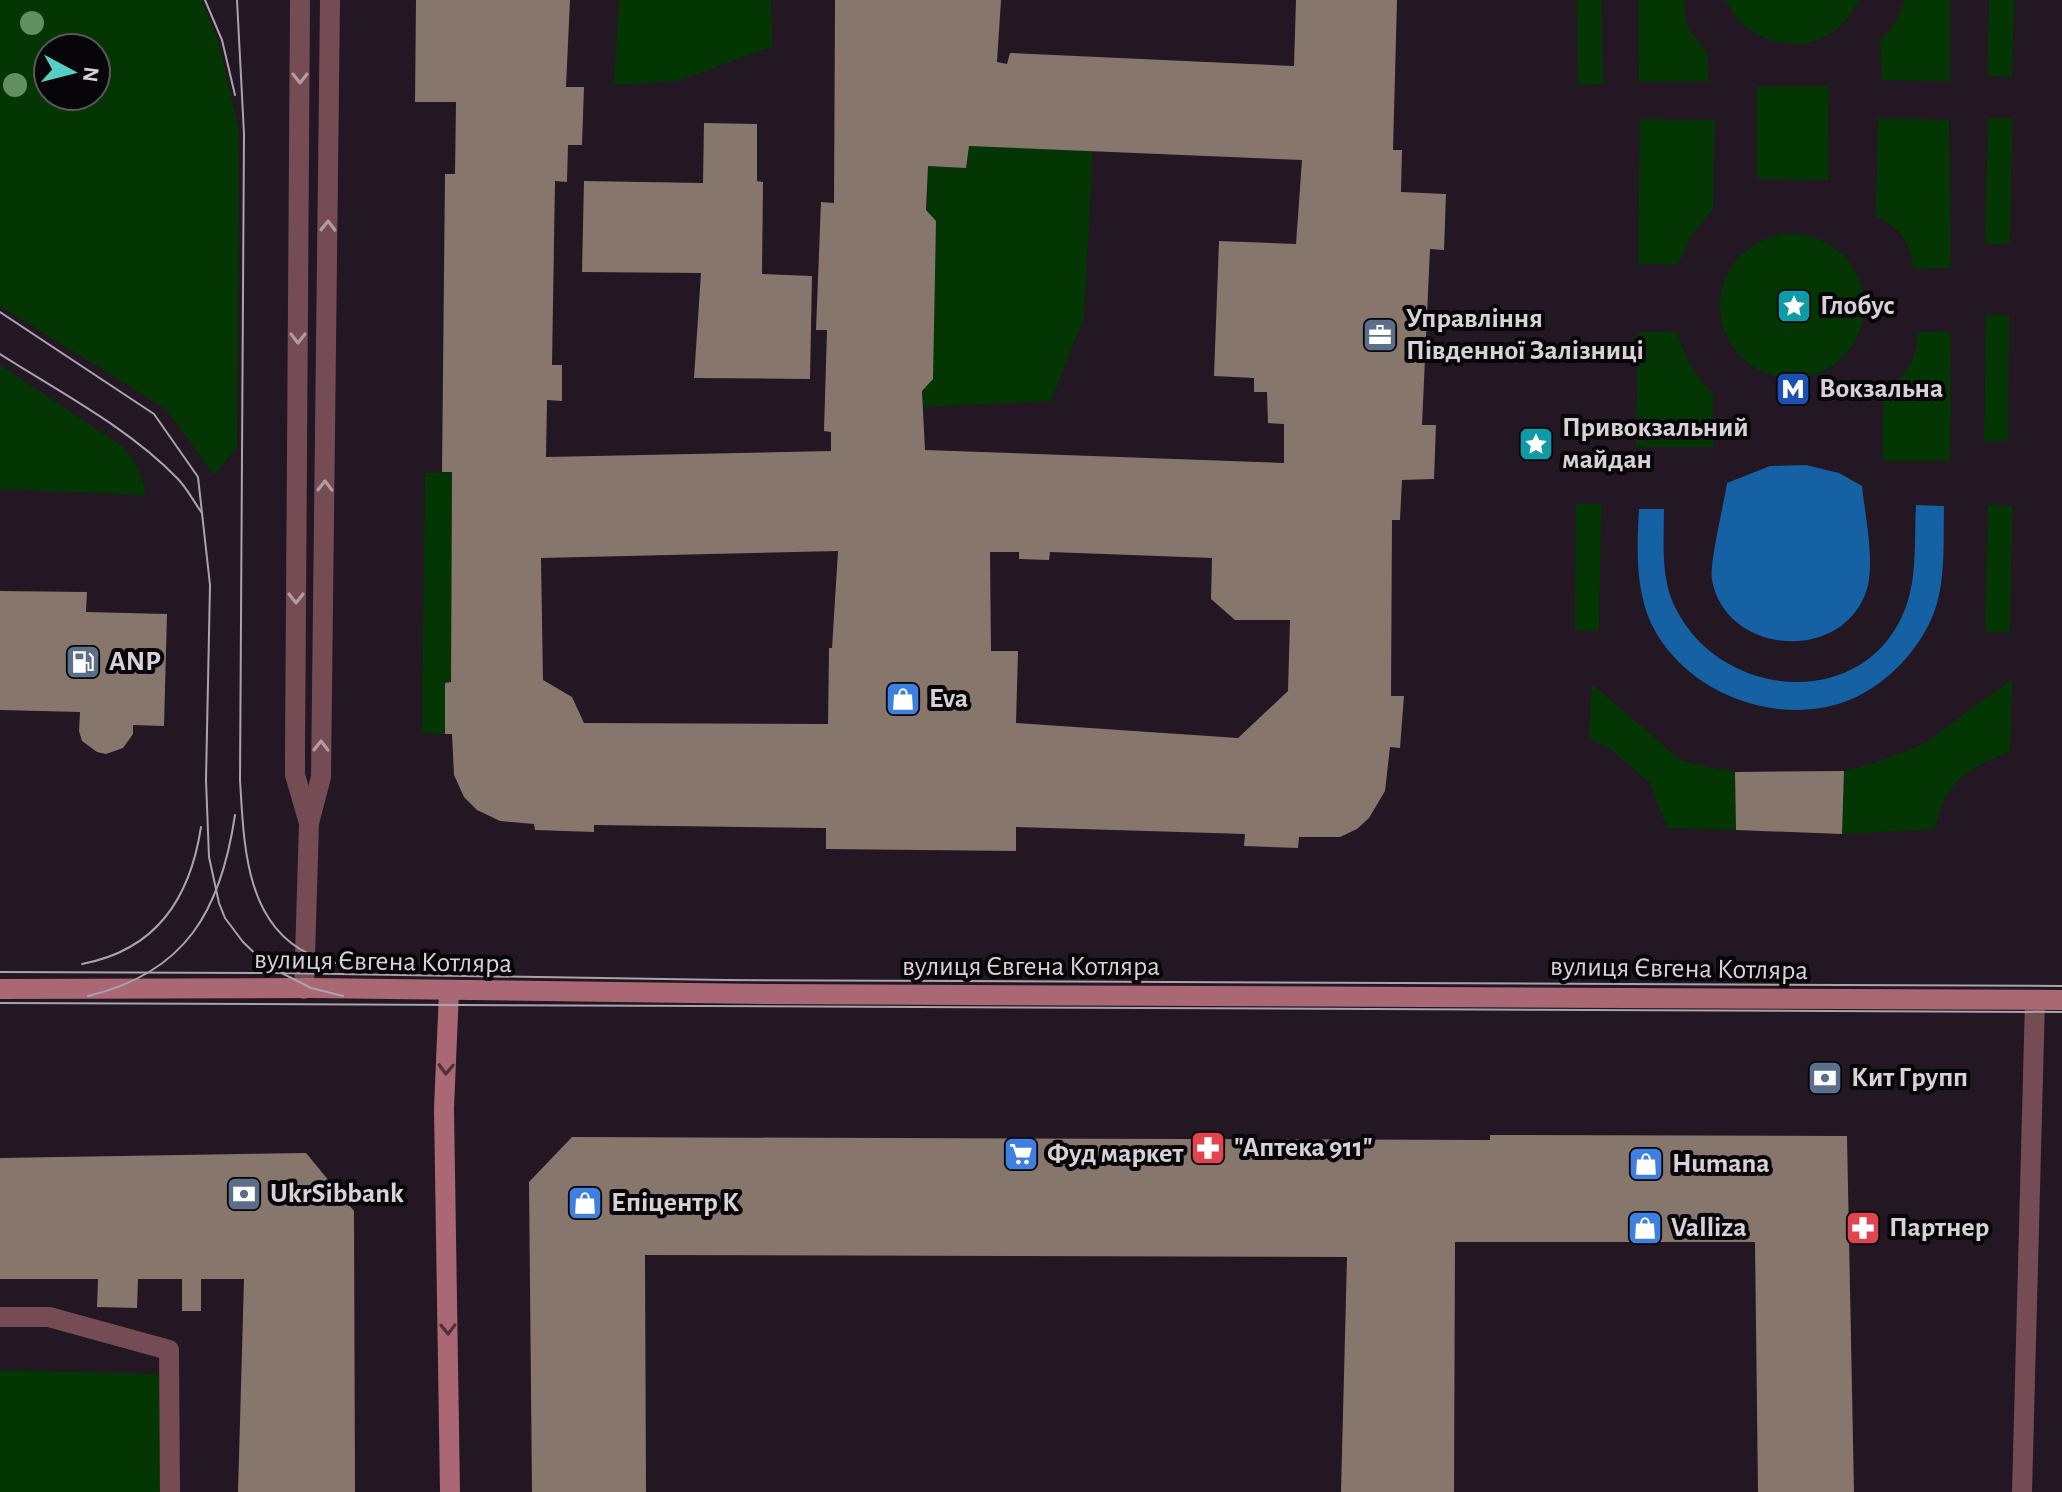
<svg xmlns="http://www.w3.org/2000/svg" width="2062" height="1492" font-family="'Alegreya Sans',sans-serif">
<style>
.green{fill:#043604;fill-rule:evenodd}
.water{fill:#1660a4}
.building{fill:#87766c;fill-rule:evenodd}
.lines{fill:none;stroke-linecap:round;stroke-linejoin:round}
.lane{stroke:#764c54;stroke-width:20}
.street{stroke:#764c54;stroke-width:20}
.secondary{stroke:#aa6774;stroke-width:20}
.tram{stroke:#aba3ab;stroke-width:2}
.tree{fill:#618f5e}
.oneway{stroke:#b19ca3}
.oneway2{stroke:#513139}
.labels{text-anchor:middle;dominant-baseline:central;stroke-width:8;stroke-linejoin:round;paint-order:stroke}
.poi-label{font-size:28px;font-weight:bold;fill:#d8d1d8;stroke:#080509;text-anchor:start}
.street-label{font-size:28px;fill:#d8d1d8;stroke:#080509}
</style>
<rect width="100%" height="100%" fill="#221722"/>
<g class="green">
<path d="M 0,0 L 202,0 L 218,40 L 239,131 L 237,447 L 214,475 L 166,409 L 0,306 ZM 96,48 L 96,96 L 48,96 L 48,48 Z"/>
<polygon points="619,0 771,0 772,47 677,81 614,85"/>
<polygon points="1577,0 1602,0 1603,84 1578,85"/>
<polygon points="1638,0 1684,0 1686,21 1691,33 1707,52 1709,81 1639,82"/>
<path d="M 1726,0 L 1859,0 C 1851,13 1844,25 1831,33 C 1795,57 1742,39 1726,0 Z"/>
<path d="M 1904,0 L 1950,0 L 1950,81 L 1882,80 L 1880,42 C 1890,29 1902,17 1904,0 Z"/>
<polygon points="1989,0 2014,0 2012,77 1988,76"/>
<polygon points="1757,86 1829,86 1828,180 1757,179"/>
<path d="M 1878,118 L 1949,120 L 1951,268 L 1913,269 C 1911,241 1900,229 1876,216 Z"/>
<polygon points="1988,118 2012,118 2010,244 1985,244"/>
<polygon points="1640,119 1715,120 1713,209 1691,236 1678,264 1638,264"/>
<polygon points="969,146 1093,151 1084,317 1051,401 923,407 928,166"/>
<circle cx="1792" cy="306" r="72"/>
<polygon points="1986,315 2009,315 2008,441 1984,441"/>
<path d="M 1638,332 L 1677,332 C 1684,355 1694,377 1713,393 L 1713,447 L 1636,447 Z"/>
<path d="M 1918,332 L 1951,332 L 1950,461 L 1883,461 L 1883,390 C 1907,379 1916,357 1918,332 Z"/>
<path d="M 0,365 L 122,446 C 135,462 144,474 145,495 L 0,489 Z"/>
<polygon points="452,472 451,682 445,683 445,734 422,733 425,473"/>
<polygon points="1576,504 1601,504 1599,631 1575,630"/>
<polygon points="1988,505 2012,506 2010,632 1985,632"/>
<path d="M 2012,679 L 2010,751 C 1967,770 1945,779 1935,829 L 1842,834 L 1844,771 L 1875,763 L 1925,743 Z"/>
<polygon points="1592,684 1681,761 1735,772 1736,830 1667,828 1650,783 1612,750 1589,738"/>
<polygon points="0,1370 163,1374 161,1492 0,1492"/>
</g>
<g class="water">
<path d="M 1806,465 L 1839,473 L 1862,486 C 1865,515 1875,562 1867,589 C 1844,664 1726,656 1712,580 C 1709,564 1724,504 1727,483 L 1770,466 Z"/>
<path d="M 1916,505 L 1944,506 C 1943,545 1947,591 1928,626 C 1910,661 1876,693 1838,704 C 1768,725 1682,689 1651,623 C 1635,587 1637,547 1639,509 L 1664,509 C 1664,544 1660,580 1677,611 C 1723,699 1861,711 1903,614 C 1918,581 1914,541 1916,505 Z"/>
</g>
<g class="building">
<path d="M 416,0 L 570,0 L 566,87 L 584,87 L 582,145 L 568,145 L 567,182 L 555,181 L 552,365 L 562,365 L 562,401 L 547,400 L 546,457 L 831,451 L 831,432 L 824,431 L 827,330 L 816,330 L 821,202 L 834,203 L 835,0 L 1001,0 L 997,62 L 1007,64 L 1010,53 L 1294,66 L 1296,0 L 1397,0 L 1393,150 L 1402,150 L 1401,192 L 1446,194 L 1444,250 L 1430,249 L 1422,425 L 1436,425 L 1434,479 L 1402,480 L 1400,520 L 1392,520 L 1391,696 L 1404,696 L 1400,748 L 1390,747 L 1385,791 L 1369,818 L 1357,829 L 1340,837 L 1299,837 L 1298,848 L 1244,846 L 1245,834 L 1016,827 L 1016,851 L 826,849 L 826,828 L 594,825 L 594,832 L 535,830 L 534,824 L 500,821 L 477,810 L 464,797 L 454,775 L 452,734 L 445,734 L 445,683 L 451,682 L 452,472 L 442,472 L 445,174 L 455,174 L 456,102 L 415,102 ZM 969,146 L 1302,160 L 1296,244 L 1219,241 L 1214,376 L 1254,378 L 1254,392 L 1267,392 L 1268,423 L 1284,424 L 1284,463 L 925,450 L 922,391 L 933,379 L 936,221 L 926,210 L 928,166 L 966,168 ZM 838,551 L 832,648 L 829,648 L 828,724 L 584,723 L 572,697 L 543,680 L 541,558 ZM 990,552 L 1019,552 L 1019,559 L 1049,560 L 1050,552 L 1212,558 L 1211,599 L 1235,620 L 1290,620 L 1288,691 L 1238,738 L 1016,723 L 1018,651 L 991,651 Z"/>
<polygon points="704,123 757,124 757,181 763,182 762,274 812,276 810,379 694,378 701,273 582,272 584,181 703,183"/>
<polygon points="0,591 87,592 86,612 167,614 164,726 133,725 133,734 123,748 106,754 97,752 82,741 79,731 80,712 0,710"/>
<polygon points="1844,771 1842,834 1736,830 1735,772"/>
<polygon points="1490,1135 1847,1136 1854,1492 1758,1492 1755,1242 1455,1242 1454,1492 1341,1492 1347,1257 645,1255 646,1492 532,1492 529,1182 572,1137 1490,1140"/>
<polygon points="306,1153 354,1211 355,1492 238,1492 244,1279 201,1279 201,1311 182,1311 182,1279 138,1279 137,1308 97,1307 98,1279 0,1279 0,1158"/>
</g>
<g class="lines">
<g class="lane">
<polyline points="300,0 295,755 295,775 309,823"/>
<polyline points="304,989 309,823 321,777 330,0"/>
<polyline points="0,1317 49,1317 169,1350 170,1492"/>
</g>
<polyline class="street" points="2022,1492 2035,1000"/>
<g class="secondary">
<polyline points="0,989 311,988 770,994 2062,1000"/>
<polyline points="449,991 444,1108 450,1492"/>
</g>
<g class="tram">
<polyline points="205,0 222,40 235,95"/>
<path d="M 237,0 L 244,134 L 240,780 C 244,841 244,923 309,954 C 322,960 336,963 350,967"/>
<polyline points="0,312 154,414 198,477 210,585 206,780 208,832 209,857 219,903 225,918 243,942 268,966 311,988 343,996"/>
<path d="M 0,354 C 58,391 129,428 177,478 C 187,488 194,502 202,513"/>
<path d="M 82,964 C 156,950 190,899 201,827"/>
<polyline points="0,972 277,973 726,980 2062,986"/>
<path d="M 88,996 C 186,973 221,910 235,815"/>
<polyline points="0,1003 2062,1012"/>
</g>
</g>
<g class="tree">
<circle cx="32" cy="23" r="12"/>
<circle cx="15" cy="85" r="12"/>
</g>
<defs><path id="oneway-chevron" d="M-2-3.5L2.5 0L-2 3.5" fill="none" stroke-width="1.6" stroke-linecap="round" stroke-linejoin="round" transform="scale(2)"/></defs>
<g class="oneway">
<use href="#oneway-chevron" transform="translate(300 78) rotate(90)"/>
<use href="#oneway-chevron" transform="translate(328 226) rotate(-89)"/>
<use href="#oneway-chevron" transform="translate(298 338) rotate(90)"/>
<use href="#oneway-chevron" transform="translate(325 486) rotate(-89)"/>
<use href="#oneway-chevron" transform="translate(296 598) rotate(90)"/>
<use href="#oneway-chevron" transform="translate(321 746) rotate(-89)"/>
</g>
<g class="oneway2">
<use href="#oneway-chevron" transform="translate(446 1069) rotate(92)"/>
<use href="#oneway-chevron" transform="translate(448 1329) rotate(89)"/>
</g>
<defs>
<g id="sight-square" transform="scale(1.8)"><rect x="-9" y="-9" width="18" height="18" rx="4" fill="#0f9aa8" stroke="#080509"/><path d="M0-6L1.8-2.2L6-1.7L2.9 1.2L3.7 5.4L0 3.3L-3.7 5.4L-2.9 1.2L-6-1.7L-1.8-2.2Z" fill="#fff"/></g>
<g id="office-square" transform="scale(1.8)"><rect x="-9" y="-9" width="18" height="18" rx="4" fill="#5c6f8a" stroke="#080509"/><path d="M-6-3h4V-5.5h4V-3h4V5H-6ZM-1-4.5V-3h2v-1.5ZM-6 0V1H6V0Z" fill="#fff"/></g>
<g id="metro-square" transform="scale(1.8)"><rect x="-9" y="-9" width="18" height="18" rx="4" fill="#1a4fb4" stroke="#080509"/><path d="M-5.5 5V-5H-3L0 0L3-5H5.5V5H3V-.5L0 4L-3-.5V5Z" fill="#fff"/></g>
<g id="fuel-square" transform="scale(1.8)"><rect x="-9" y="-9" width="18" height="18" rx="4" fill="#5c6f8a" stroke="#080509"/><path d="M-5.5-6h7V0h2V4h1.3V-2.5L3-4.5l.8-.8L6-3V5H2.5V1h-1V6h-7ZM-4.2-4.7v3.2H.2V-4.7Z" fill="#fff"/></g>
<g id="shop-square" transform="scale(1.8)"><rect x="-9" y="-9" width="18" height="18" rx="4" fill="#3f7fe0" stroke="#080509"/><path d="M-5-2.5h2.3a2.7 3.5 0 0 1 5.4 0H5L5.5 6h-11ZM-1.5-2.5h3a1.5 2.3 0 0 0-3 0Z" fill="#fff"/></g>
<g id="bank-square" transform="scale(1.8)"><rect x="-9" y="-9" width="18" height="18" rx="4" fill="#5c6f8a" stroke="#080509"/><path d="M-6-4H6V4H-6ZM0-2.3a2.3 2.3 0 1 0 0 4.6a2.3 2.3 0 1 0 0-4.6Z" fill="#fff"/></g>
<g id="pharmacy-square" transform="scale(1.8)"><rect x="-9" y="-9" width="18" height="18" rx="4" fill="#e0444e" stroke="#080509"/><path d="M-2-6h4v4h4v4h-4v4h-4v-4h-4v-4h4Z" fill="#fff"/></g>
<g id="supermarket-square" transform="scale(1.8)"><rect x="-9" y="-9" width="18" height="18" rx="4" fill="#3f7fe0" stroke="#080509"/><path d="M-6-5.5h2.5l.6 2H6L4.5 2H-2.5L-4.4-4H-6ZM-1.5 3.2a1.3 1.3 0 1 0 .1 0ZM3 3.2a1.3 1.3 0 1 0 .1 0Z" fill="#fff"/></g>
</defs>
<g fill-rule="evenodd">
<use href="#sight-square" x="1794" y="306"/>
<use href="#office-square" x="1380" y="335"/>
<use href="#metro-square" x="1793" y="389"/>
<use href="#sight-square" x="1536" y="444"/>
<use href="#fuel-square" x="83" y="662"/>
<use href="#shop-square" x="903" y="699"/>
<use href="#bank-square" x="1825" y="1078"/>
<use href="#pharmacy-square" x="1208" y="1148"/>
<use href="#supermarket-square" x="1021" y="1154"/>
<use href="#shop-square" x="1646" y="1164"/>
<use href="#bank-square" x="244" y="1194"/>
<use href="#shop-square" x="585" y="1203"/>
<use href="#shop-square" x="1645" y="1228"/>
<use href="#pharmacy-square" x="1863" y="1228"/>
</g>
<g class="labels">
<g class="poi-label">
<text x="1820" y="306">Глобус</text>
<text x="1406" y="319">Управління<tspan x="1406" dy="32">Південної Залізниці</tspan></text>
<text x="1819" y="389">Вокзальна</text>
<text x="1562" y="428">Привокзальний<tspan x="1562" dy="32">майдан</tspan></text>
<text x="109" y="662">ANP</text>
<text x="929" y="699">Eva</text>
<text x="1851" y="1078">Кит Групп</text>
<text x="1234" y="1148">"Аптека 911"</text>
<text x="1047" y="1154">Фуд маркет</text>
<text x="1672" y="1164">Humana</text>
<text x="270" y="1194">UkrSibbank</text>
<text x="611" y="1203">Епіцентр К</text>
<text x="1671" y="1228">Valliza</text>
<text x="1889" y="1228">Партнер</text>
</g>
<g class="street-label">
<text transform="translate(383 962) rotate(1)">вулиця Євгена Котляра</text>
<text x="1031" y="967">вулиця Євгена Котляра</text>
<text transform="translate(1679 969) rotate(1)">вулиця Євгена Котляра</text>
</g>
</g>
<g transform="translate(72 72) rotate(97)"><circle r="38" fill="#080509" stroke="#5b575c" stroke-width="2"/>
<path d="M0-6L14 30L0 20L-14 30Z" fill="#57cec2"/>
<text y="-12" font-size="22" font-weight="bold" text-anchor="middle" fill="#d8d1d8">N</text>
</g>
</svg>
